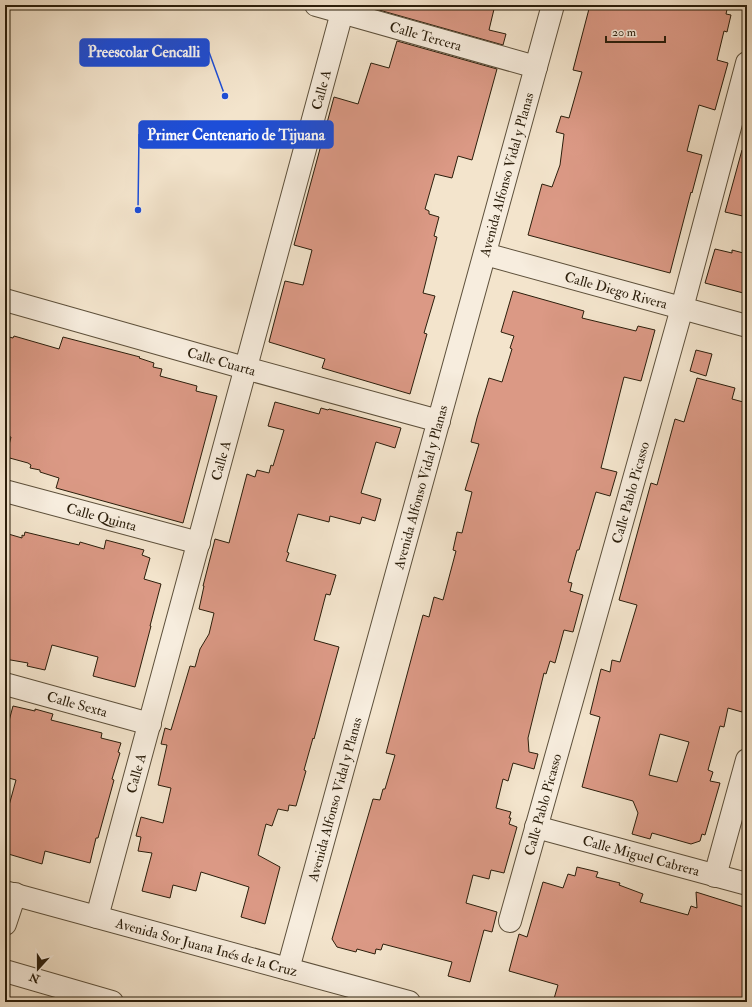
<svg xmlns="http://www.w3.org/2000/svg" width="752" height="1007" font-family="'IM FELL Double Pica',serif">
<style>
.building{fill:#db9985;stroke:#2b1e0b;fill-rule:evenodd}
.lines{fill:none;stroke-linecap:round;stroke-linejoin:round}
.minor-casing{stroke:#5d503b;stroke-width:24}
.minor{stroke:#f7edde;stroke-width:22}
.labels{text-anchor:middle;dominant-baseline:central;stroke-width:3;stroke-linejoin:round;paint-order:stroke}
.street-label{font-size:14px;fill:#2b1e0b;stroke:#f7edde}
.leader{fill:none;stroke:#1d4ed8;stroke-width:1.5}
.callout-dot{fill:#1d4ed8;stroke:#f7edde;stroke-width:1.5}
.callout{fill:#1d4ed8;stroke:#1d4ed8;stroke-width:1.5}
.callout-label{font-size:15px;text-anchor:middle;font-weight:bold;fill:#fff}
</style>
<rect width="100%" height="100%" fill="#f3e4cc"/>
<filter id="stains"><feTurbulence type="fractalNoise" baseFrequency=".005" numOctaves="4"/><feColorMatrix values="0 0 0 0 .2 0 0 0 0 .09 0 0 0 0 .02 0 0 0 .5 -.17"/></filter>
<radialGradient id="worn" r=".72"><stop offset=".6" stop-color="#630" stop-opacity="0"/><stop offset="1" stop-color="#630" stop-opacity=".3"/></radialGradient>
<g class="building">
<polygon points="372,5 495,5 489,30 506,34 503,45 372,8"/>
<polygon points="590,5 728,5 726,14 731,15 727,32 724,31 717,60 728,63 715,110 699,105 687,151 702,155 692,193 691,192 670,273 528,235 542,184 552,187 560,165 564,134 556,132 561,116 569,118 582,72 573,70"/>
<polygon points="397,41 497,69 472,160 458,156 452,178 435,174 425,209 429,211 429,214 439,217 434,236 437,237 423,293 435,296 424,333 427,334 410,394 322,368 325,359 269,342 285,281 303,285 312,250 294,245 334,97 358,104 371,63 389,68"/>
<polygon points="742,150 747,151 747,217 725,212"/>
<polygon points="715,249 732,253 732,250 747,254 747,294 705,283"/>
<polygon points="513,291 584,311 582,318 636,331 638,326 655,330 641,381 624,377 601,468 617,472 610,496 596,492 579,550 577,550 568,582 572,583 570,591 583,595 573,632 564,630 555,663 550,661 546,674 544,673 528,738 529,752 538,754 534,769 513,763 508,781 503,779 496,808 511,812 509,818 511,818 509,824 517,827 504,873 491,870 489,879 473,875 466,903 497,912 492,932 484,930 470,982 448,976 452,962 383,944 381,950 376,949 375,954 357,949 356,952 337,947 332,939 373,799 380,800 383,789 385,789 395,755 386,753 423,615 429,617 434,597 443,600 456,551 453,550 457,532 462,533 472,492 465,490 479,444 471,442 477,418 489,378 502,382 512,349 510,348 514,336 501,332"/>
<polygon points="5,336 13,338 14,336 59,349 63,337 140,357 139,358 154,363 153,367 162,369 160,376 197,386 196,391 217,396 183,523 56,488 59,478 40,472 40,470 30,468 31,465 28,463 6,457 11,437 5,436"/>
<polygon points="696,350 712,354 706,376 690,371"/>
<path d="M 697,378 L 735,388 L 732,399 L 747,403 L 747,691 L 742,712 L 728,708 L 724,727 L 720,726 L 708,770 L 713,772 L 710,781 L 720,783 L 705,835 L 702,834 L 700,841 L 691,844 L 652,833 L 650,839 L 632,834 L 638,813 L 633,801 L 582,787 L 600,717 L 590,714 L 601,669 L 610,672 L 612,660 L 620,662 L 637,605 L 619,600 L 651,483 L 657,485 L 675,419 L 684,422 ZM 660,734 L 689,742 L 677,782 L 649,775 Z"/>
<polygon points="275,402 319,414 321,408 328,410 329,409 401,428 395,448 376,442 361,493 381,499 375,521 362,517 360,524 330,516 329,522 298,514 287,552 289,553 286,561 336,575 330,595 326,594 314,640 339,647 314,739 313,738 304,770 306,771 296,806 289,805 288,811 278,809 272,826 266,824 258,855 280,867 265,924 241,917 249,887 201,872 196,891 173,885 170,898 142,891 152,853 138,851 141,837 136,836 141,817 163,823 171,788 158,785 167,745 161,744 165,728 171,730 190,666 195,667 200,649 209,634 214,613 199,609 204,586 203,586 213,547 215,539 229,543 247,474 255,477 257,470 269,473 271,465 273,466 284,430 268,426"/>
<polygon points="25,532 79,545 80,542 104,549 106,540 144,550 142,555 150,558 144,579 161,584 150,626 151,626 135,687 93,676 98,657 52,645 45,670 27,666 28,663 5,659 5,533 22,538 22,535 24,536"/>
<polygon points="13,706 35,711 35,709 53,714 51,720 102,733 101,738 121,743 118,752 120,753 112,779 114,780 98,838 96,838 90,863 45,851 42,864 5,853 5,820 16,780 5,777 5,736"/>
<polygon points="577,867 598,872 596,877 620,883 619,885 643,894 640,902 688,915 691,906 697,908 696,892 747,908 747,1002 553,1002 558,985 509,971 519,934 527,937 543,882 563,888 568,874 575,876"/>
</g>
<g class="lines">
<g class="minor-casing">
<g id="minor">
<path id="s1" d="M 316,5 L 536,67"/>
<path id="s2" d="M 485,254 L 747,326"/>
<path id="s3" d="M 5,300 L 245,368 L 439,421"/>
<path id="s4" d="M 5,491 L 199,543"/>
<path id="s5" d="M 5,684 L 150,724"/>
<path id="s6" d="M 536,827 L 747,884"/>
<polyline points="715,876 747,760"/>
<path id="s7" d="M 5,892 L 409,1002"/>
<path id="s8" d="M 97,917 L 344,5"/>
<path id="s9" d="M 510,921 L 682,308 L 747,63"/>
<polyline points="5,924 15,894"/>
<path id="s10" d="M 288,969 L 553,5"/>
<polyline points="5,971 112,1002"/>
</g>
</g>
<use href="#minor" class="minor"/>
</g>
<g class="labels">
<g class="street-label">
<text stroke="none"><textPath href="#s1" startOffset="114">Calle Tercera</textPath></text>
<text stroke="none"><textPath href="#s8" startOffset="857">Calle A</textPath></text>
<text stroke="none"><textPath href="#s10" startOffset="824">Avenida Alfonso Vidal y Planas</textPath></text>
<text stroke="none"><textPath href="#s2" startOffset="136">Calle Diego Rivera</textPath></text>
<text stroke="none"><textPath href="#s3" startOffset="225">Calle Cuarta</textPath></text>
<text stroke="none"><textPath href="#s8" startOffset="473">Calle A</textPath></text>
<text stroke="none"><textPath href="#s10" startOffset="500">Avenida Alfonso Vidal y Planas</textPath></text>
<text stroke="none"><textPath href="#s9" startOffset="445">Calle Pablo Picasso</textPath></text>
<text stroke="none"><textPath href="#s4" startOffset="100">Calle Quinta</textPath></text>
<text stroke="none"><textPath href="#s5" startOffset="75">Calle Sexta</textPath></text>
<text stroke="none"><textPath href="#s8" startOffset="149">Calle A</textPath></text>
<text stroke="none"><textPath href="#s10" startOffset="176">Avenida Alfonso Vidal y Planas</textPath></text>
<text stroke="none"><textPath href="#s9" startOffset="121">Calle Pablo Picasso</textPath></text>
<text stroke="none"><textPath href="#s6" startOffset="109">Calle Miguel Cabrera</textPath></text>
<text stroke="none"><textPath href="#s7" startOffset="209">Avenida Sor Juana Inés de la Cruz</textPath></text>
</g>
</g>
<path class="leader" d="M225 96L209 52M138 210L139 134"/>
<g class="callout-dot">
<circle cx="225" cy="96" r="4"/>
<circle cx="138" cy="210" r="4"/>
</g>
<g class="callout">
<rect x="80" y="39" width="129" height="27" rx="4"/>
<rect x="139" y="121" width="194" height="27" rx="4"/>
</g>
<g class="callout-label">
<text x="144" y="57">Preescolar Cencalli</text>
<text x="236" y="140">Primer Centenario de Tijuana</text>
</g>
<rect width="752" height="1007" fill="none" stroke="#f3e4cc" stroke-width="20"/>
<rect x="6" y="6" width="740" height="995" fill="none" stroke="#2b1e0b" stroke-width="2"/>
<rect x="10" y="10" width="732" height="987" fill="none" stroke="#2b1e0b"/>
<g transform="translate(38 969) rotate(201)" stroke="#f7edde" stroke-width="3" paint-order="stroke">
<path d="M0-3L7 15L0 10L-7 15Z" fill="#2b1e0b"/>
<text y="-6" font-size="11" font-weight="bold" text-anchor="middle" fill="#2b1e0b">N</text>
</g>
<path d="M606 36v6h59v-6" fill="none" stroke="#2b1e0b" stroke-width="2"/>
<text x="612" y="36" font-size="12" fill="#2b1e0b" stroke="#f7edde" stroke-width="3" paint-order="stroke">20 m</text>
<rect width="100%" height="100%" filter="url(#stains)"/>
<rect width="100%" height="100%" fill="url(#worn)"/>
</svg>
